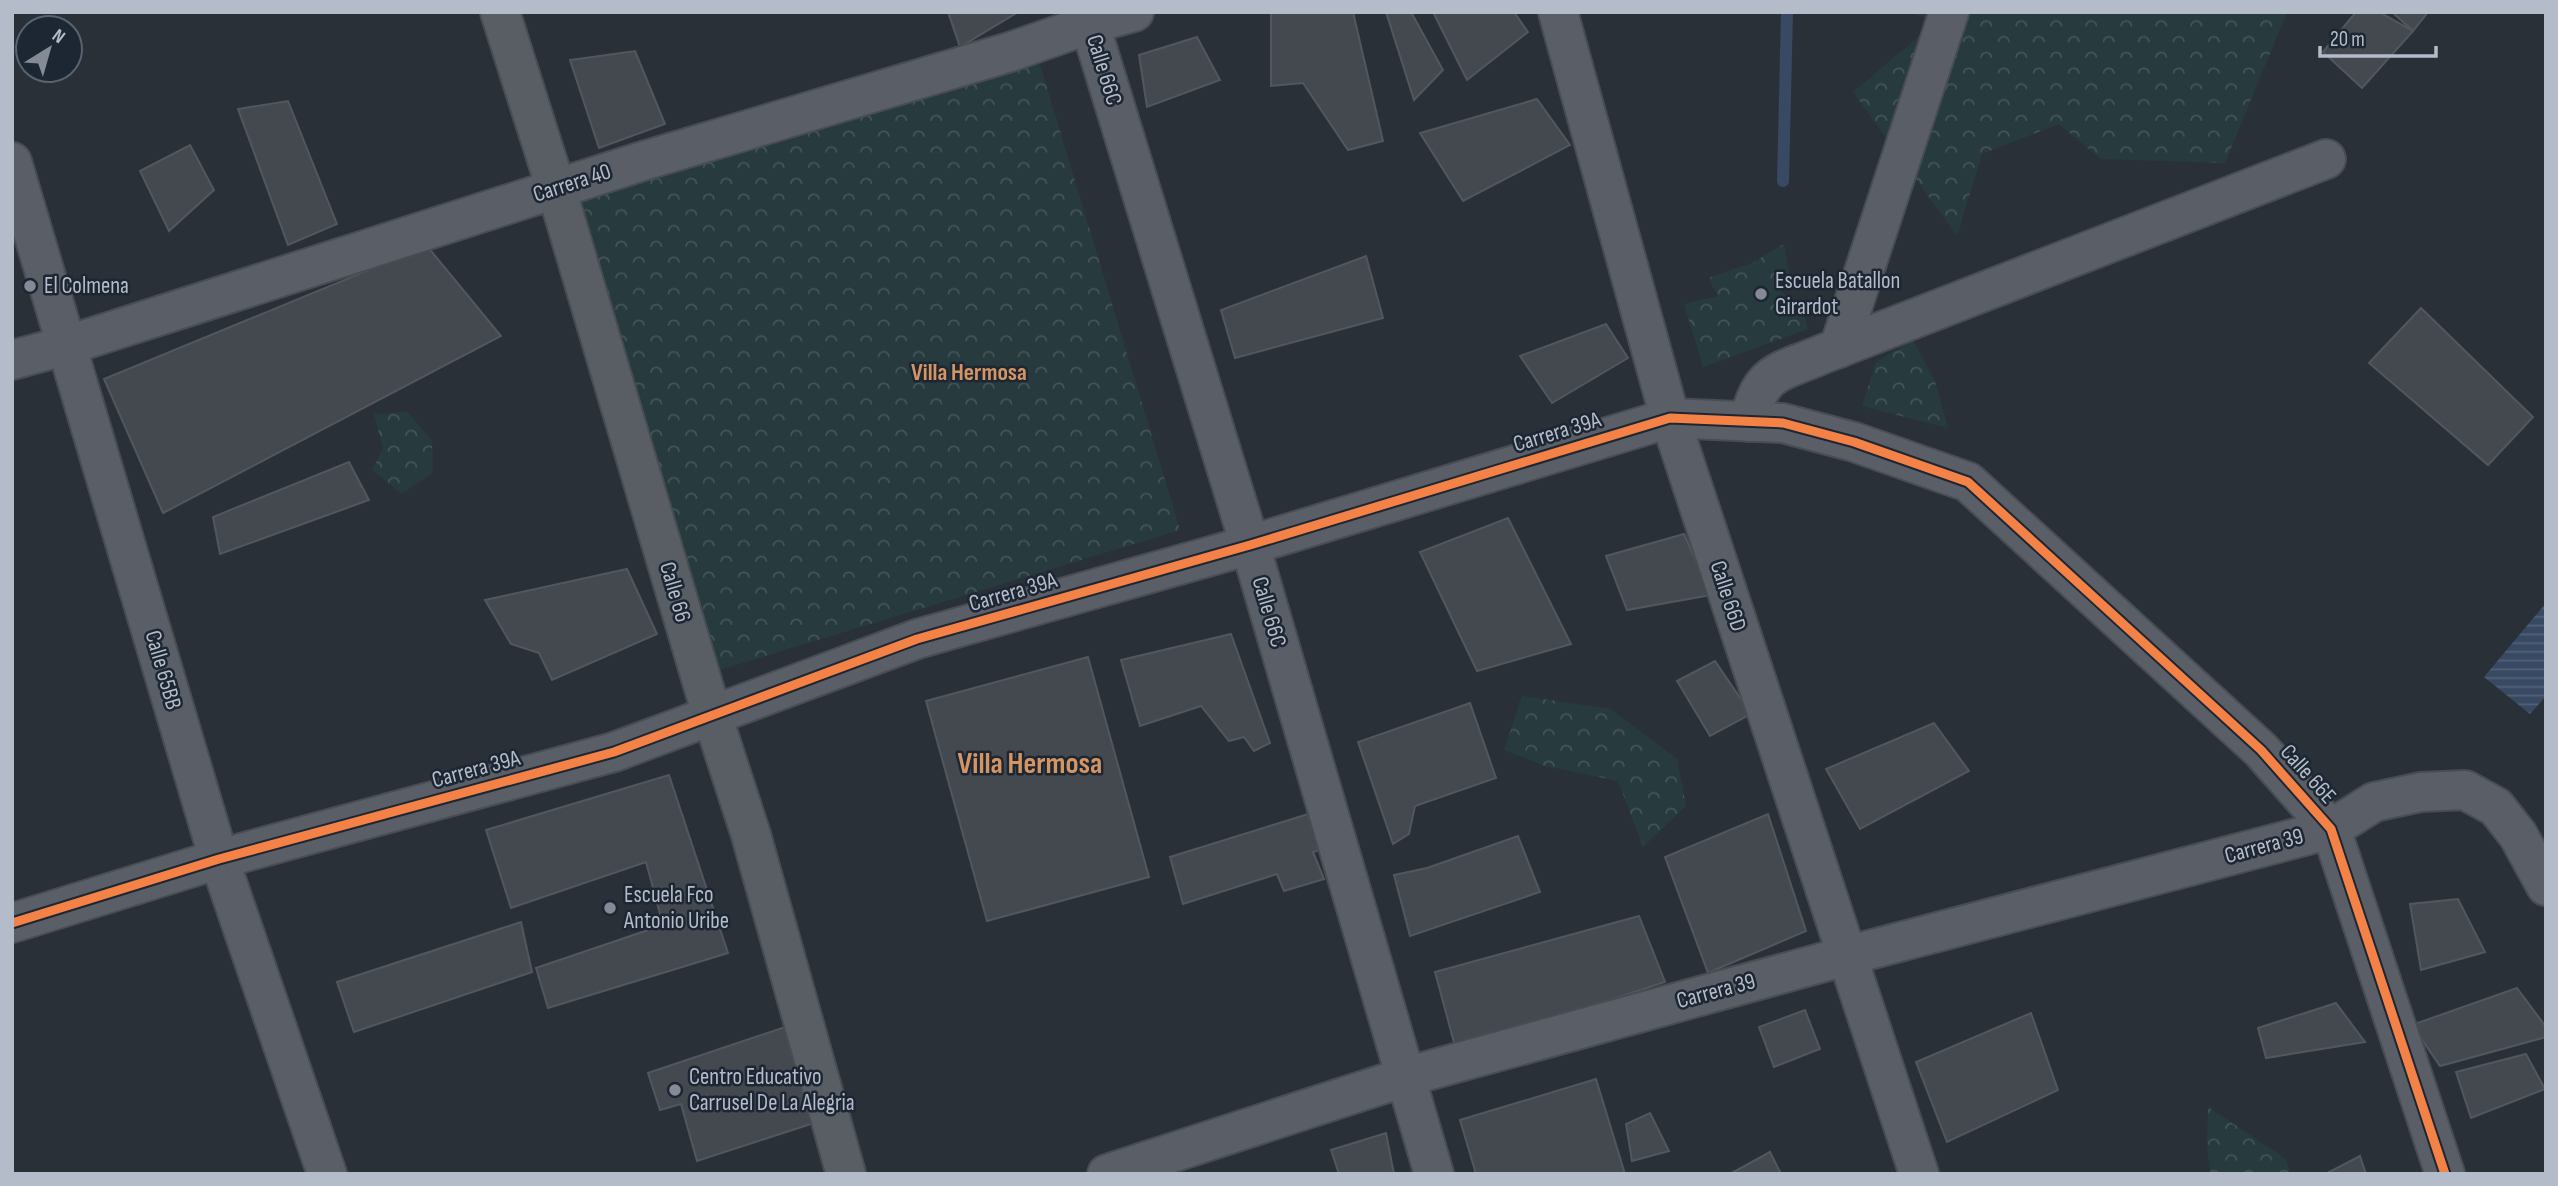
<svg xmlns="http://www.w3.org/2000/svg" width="2558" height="1186" font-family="'Sofia Sans Condensed',sans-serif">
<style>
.forest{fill:url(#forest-crowns)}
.water{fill:url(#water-rules)}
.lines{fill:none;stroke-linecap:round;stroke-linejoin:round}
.stream{stroke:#384963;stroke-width:12}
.building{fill:#444950;stroke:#52575f;stroke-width:2}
.street-casing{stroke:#484c53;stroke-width:42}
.secondary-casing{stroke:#484c53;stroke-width:42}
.street{stroke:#5a5e66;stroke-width:38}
.secondary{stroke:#595d64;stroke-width:38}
.cycleway-casing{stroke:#1d2633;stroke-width:13}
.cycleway{stroke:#f48246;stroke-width:9}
.poi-dot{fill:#848b96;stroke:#1d2633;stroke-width:2.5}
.labels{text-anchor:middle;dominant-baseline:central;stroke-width:5;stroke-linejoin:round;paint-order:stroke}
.street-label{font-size:23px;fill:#b4bcc9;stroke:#1d2633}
.poi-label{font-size:23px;fill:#b4bcc9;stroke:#1d2633;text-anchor:start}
.neighbourhood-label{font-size:24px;font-weight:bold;fill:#d59563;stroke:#1d2633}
.district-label{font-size:30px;font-weight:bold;fill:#d59563;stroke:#1d2633}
</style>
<defs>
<pattern id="forest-crowns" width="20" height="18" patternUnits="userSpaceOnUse" patternTransform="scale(1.75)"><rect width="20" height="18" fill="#273a3e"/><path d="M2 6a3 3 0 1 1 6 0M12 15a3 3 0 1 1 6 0" fill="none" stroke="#445559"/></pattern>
<pattern id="water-rules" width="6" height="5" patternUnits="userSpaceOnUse" patternTransform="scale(1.75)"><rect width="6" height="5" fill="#384963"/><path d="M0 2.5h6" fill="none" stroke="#526178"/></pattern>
</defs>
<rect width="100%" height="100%" fill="#2a3038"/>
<g class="forest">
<polygon points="1911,12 2287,12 2225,163 2101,159 2059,124 1982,154 1957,236 1853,92 1935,23"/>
<polygon points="1036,51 1180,530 713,672 577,193"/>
<polygon points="1784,244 1790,277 1781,291 1803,311 1808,329 1703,367 1684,304 1718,296 1708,278 1752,263"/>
<polygon points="1913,340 1935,381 1948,428 1862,406 1876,362"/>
<polygon points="408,412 432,441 433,472 402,494 372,470 383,449 374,414"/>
<polygon points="1522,696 1610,709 1677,759 1686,806 1643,847 1618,781 1545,766 1504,750"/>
<polygon points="2208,1107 2286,1159 2290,1174 2210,1174 2207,1145"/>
</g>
<polygon class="water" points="2546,603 2546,696 2530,714 2484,677"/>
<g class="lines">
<polyline class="stream" points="1783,181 1787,12"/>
</g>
<g class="building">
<polygon points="948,12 1018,12 960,47"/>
<polygon points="1271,12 1353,12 1383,141 1348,150 1303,83 1271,86"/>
<polygon points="1386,12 1411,12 1443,70 1414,100"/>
<polygon points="1433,12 1514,12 1528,32 1467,80"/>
<polygon points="2356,12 2379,12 2413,31 2362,88 2323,52"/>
<polygon points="2392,12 2428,12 2413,31"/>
<polygon points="1197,37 1220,80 1147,107 1139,55"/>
<polygon points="635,51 665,124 599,148 570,60"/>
<polygon points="1537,99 1570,145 1463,201 1420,133"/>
<polygon points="288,101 337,224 288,245 238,109"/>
<polygon points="190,145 214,190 169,231 140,171"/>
<polygon points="427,246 501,336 163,513 104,379"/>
<polygon points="1366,256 1383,318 1235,358 1221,310"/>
<polygon points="2421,308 2533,417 2488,465 2369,363"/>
<polygon points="1606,324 1628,358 1552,403 1520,356"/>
<polygon points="349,462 369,500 220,554 213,517"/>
<polygon points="1508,518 1571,644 1477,671 1420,552"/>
<polygon points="1684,534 1711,595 1627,610 1606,556"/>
<polygon points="627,569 657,634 552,680 539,653 511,644 485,600"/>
<polygon points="1231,634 1270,743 1254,751 1244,737 1229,741 1201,706 1140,726 1121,660"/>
<polygon points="1088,657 1149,877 987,921 926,701"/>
<polygon points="1715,661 1751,714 1710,736 1677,681"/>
<polygon points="1470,703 1496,778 1415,806 1409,834 1393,844 1358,742"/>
<polygon points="1934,723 1969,771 1860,829 1826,769"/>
<polygon points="669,775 728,953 548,1008 536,968 663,925 646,862 511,908 486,830"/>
<polygon points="1318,811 1331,846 1313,852 1324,879 1284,891 1277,874 1183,904 1170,857"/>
<polygon points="1768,814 1806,931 1708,973 1665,857"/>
<polygon points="1518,836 1540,892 1410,936 1394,875 1427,868"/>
<polygon points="2458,899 2485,952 2421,970 2410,904"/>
<polygon points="1639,916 1665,982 1456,1050 1435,972"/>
<polygon points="521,922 532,972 354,1032 337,982"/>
<polygon points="2517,988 2546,1027 2546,1037 2440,1066 2412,1025"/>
<polygon points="2336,1003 2365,1042 2266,1058 2258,1028"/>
<polygon points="1805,1010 1820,1049 1774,1067 1759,1027"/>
<polygon points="2031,1013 2058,1090 1947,1142 1916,1062"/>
<polygon points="794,1024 820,1121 697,1161 681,1104 660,1110 648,1073"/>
<polygon points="2526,1054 2545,1089 2471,1118 2456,1072"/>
<polygon points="1596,1079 1625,1174 1476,1174 1460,1120"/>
<polygon points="1650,1113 1669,1151 1632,1161 1626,1124"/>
<polygon points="1386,1133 1394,1174 1339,1174 1331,1150"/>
<polygon points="1770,1152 1781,1174 1730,1174"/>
<polygon points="2360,1156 2366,1174 2327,1174 2327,1173"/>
</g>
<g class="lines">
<g class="street-casing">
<g id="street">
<polyline points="1086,12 1250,545 1434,1174"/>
<polyline points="1558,12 1670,418 1919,1174"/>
<polyline points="12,162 219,859 327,1174"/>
<polyline points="1839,348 1949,12"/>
<polyline points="12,360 68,345 643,161 1010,52 1090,24 1134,12"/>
<path d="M 1749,422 C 1760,370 1779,373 1823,354 L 2326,159"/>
<polyline points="12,923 219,859 614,752 917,639 1250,545 1670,418 1783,423 1854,442 1968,482 2261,750 2331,829 2445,1174"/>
<polyline points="1107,1174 1405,1077 1846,956 2331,829 2374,802 2421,792 2465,790 2496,807 2518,835 2546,886"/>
</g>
</g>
<g class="secondary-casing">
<polyline id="secondary" points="500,12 556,188 712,715 751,835 846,1174"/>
</g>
<use href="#street" class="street"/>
<use href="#secondary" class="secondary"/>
<g class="cycleway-casing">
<polyline id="cycleway" points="12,923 219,859 614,752 917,639 1250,545 1670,418 1783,423 1854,442 1968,482 2261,750 2331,829 2445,1174"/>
</g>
<use href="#cycleway" class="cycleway"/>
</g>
<g class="poi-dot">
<circle cx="30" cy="286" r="7"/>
<circle cx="1761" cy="294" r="7"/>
<circle cx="610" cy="908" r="7"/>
<circle cx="675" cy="1090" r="7"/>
</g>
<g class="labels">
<g class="street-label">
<text transform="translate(1104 70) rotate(73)">Calle 66C</text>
<text transform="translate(572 183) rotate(-18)">Carrera 40</text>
<text transform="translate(1557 432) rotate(-17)">Carrera 39A</text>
<text transform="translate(675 592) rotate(74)">Calle 66</text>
<text transform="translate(1013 592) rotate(-16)">Carrera 39A</text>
<text transform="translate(1728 596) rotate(72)">Calle 66D</text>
<text transform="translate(1269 612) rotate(74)">Calle 66C</text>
<text transform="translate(163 670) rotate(74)">Calle 65BB</text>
<text transform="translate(476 769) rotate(-15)">Carrera 39A</text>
<text transform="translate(2308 774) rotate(48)">Calle 66E</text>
<text transform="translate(2264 846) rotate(-15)">Carrera 39</text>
<text transform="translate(1716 991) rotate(-15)">Carrera 39</text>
</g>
<g class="poi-label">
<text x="1775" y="281">Escuela Batallon<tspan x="1775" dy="26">Girardot</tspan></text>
<text x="44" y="286">El Colmena</text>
<text x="624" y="895">Escuela Fco<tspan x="624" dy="26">Antonio Uribe</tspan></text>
<text x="689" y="1077">Centro Educativo<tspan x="689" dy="26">Carrusel De La Alegria</tspan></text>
</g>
<g class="neighbourhood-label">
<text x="969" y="372">Villa Hermosa</text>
</g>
<g class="district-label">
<text x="1030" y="764">Villa Hermosa</text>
</g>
</g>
<rect width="2558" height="1186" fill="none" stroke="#b4bcc9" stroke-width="28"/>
<g transform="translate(49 49) rotate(37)"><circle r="33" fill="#1d2633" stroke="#59626f" stroke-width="2"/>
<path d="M0-5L12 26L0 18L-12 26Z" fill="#848b96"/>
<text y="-10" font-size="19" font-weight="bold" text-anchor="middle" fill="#b4bcc9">N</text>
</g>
<path d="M2320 46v10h116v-10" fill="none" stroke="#b4bcc9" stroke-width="3.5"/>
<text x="2330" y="46" font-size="21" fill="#b4bcc9" stroke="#1d2633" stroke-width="5" paint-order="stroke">20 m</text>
</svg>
